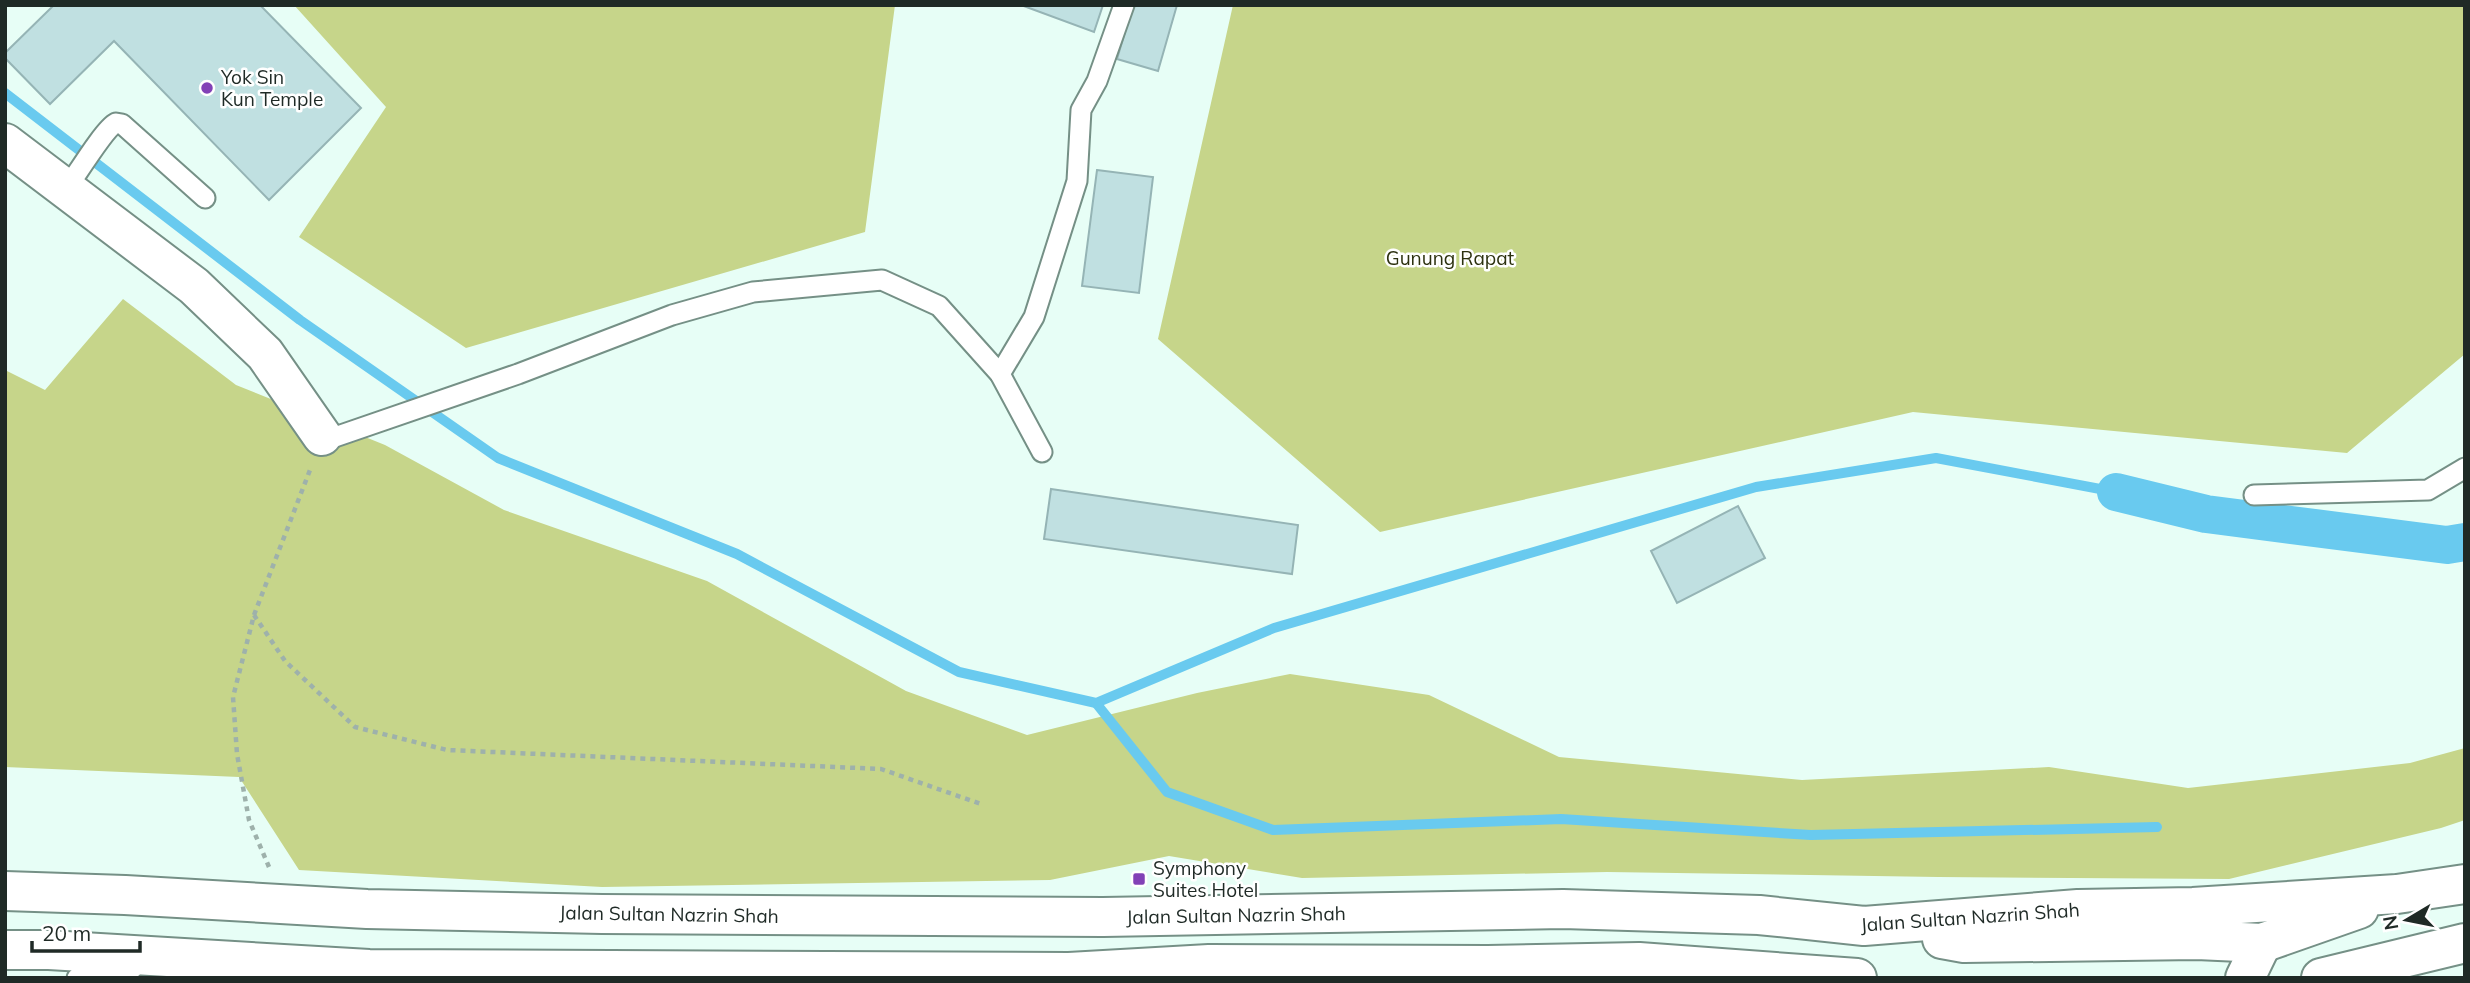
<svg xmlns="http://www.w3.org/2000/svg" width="2470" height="983" font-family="Mulish,sans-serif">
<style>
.green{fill:#c6d58a}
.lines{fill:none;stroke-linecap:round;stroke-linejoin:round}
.stream{stroke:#69caef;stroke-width:10}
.canal{stroke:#69caef;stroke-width:38}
.building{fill:#c0e0e1;stroke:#95b4b5;stroke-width:2}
.lane-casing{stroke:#759086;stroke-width:23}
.street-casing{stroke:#759086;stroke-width:42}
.highway-casing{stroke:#759086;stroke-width:42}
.path{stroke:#9eb1ab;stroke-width:4.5;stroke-dasharray:5 5;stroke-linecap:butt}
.lane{stroke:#fff;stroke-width:19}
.street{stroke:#fff;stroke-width:38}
.highway{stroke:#fff;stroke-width:38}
.poi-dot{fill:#8241b6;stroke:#fff;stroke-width:2.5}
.labels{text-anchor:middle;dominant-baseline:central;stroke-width:5;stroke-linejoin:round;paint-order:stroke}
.poi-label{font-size:19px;fill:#1f2a26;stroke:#fff;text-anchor:start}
.park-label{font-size:19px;fill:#2c310f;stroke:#fff}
.street-label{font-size:19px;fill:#1f2a26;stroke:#fff}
</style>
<rect width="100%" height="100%" fill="#e7fef6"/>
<g class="green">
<polygon points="294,5 895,5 865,232 466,348 299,237 386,107"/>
<polygon points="1233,5 2465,5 2465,354 2347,453 1913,412 1380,532 1158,339"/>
<polygon points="123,299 236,385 385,445 504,510 707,581 906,691 1027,735 1197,693 1290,674 1429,695 1559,757 1802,780 2049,767 2188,788 2410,763 2465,748 2465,820 2441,828 2229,879 1938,877 1607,872 1302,878 1169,856 1050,880 602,887 299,870 239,777 5,767 5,370 45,390"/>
</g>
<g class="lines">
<g class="stream">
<polyline points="5,93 300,320 498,458 737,554 959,672 1096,703 1274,628 1756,487 1936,458 2116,492"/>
<polyline points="1096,703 1167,792 1273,830 1561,819 1811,835 2157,827"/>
</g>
<polyline class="canal" points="2116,492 2206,514 2447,545 2465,542"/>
</g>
<g class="building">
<polygon points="54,5 260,5 361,108 269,200 114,41 50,104 5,58 5,53"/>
<polygon points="1021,5 1103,5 1094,32"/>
<polygon points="1133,5 1177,5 1158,71 1117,59"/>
<polygon points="1097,170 1153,177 1139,293 1082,286"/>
<polygon points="1051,489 1298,525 1292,574 1044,539"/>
<polygon points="1738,506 1765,558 1677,603 1651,551"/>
</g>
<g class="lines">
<g class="lane-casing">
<g id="lane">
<path d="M 67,188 C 77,174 105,128 116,123 L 122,124 L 205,198"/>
<polyline points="1000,374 1034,317 1077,181 1081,110 1097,81 1124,5"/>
<polyline points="322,436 332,438 518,374 672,315 753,292 882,280 939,306 1000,374 1042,452"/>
<polyline points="2254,495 2428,490 2465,468"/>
<polyline points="77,978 132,969"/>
</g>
</g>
<g class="street-casing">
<polyline id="street" points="5,143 194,286 265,354 322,436"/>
</g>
<g class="highway-casing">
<g id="highway">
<polyline points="5,891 125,895 367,909 602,914 1103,917 1563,909 1759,915 1864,926 2078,909 2193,907 2397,894 2465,884"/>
<polyline points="1942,939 1964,943 2197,940 2262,943 2359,909"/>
<polyline points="5,950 49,950 369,969 1069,972 1209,964 1488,965 1639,962 1857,978"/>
<polyline points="2245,978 2262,943"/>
<polyline points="2321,978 2465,943"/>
</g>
</g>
<g class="path">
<polyline points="254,615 285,661 355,727 447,750 881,769 981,804"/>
<polyline points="269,867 249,820 237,754 233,697 254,615 310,470"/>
</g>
<use href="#lane" class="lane"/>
<use href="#street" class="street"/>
<use href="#highway" class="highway"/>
</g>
<g class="poi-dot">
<circle cx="207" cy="88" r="7"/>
<rect x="1132" y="872" width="14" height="14" rx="3.5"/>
</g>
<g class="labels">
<g class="poi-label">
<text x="221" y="77">Yok Sin<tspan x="221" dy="22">Kun Temple</tspan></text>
<text x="1153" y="868">Symphony<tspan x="1153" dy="22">Suites Hotel</tspan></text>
</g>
<g class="park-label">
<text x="1450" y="258">Gunung Rapat</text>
</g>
<g class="street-label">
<text transform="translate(669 914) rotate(1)">Jalan Sultan Nazrin Shah</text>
<text transform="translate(1236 915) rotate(-1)">Jalan Sultan Nazrin Shah</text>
<text transform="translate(1970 917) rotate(-4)">Jalan Sultan Nazrin Shah</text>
</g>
</g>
<rect width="2470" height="983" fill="none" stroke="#1f2a26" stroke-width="14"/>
<g transform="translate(2407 920) rotate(260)" stroke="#ffffff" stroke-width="5" paint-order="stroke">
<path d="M0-5L12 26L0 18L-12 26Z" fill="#1f2a26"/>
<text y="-10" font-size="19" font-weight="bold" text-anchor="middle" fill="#1f2a26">N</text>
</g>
<path d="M32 941v10h108v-10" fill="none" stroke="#1f2a26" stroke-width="3.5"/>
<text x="42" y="941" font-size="21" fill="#1f2a26" stroke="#ffffff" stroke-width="5" paint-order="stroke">20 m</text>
</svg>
